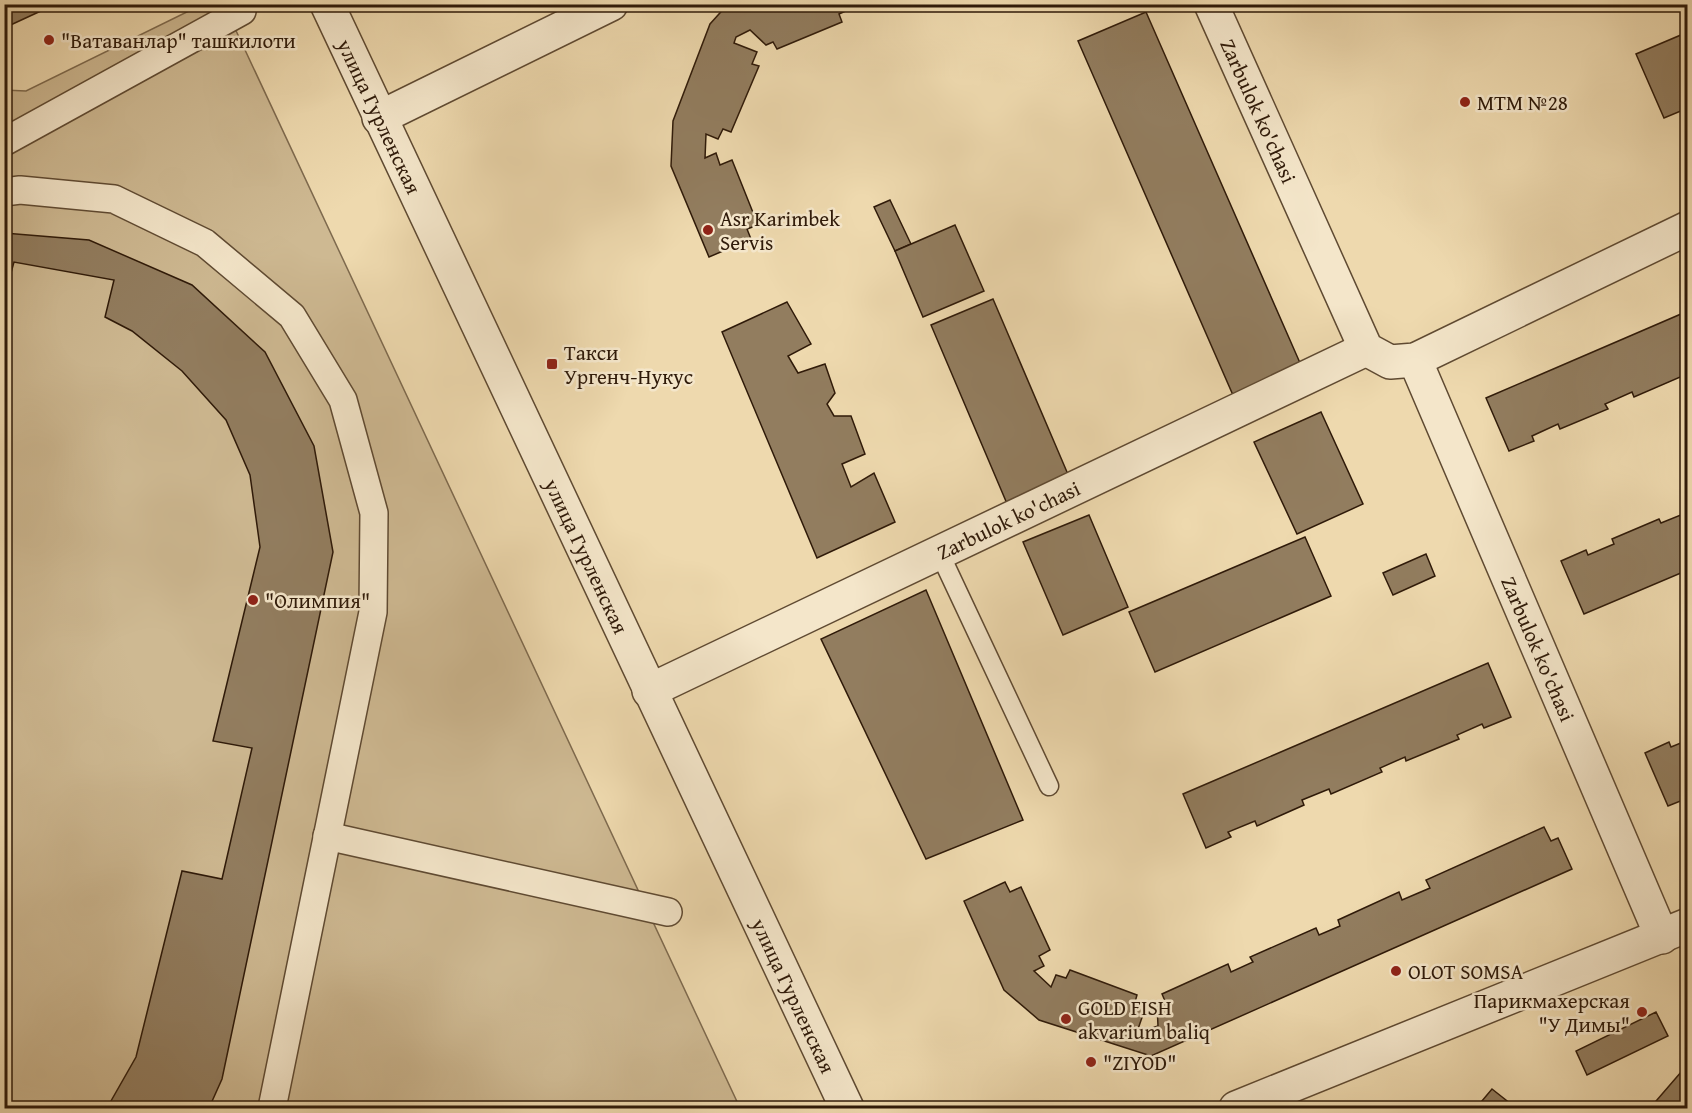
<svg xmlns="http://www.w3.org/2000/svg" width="1692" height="1113" font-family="'Gentium Book Plus',serif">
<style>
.green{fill:#ceb992;stroke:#7e6a4e;stroke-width:1.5}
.building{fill:#927d5f;stroke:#2f1a09;stroke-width:1.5}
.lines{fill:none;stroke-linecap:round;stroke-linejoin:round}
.service-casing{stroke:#5f4a32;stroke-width:21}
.pedestrian-casing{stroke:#5f4a32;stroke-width:30}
.minor-casing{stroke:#5f4a32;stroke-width:36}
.tertiary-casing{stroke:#5f4a32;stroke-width:36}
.service{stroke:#f4e6ca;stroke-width:18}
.pedestrian{stroke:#f4e6ca;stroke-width:27}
.minor{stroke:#f4e6ca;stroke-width:33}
.tertiary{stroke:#f4e6ca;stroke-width:33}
.poi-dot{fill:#8f2418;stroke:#f4e6ca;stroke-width:2}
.labels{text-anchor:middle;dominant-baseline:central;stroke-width:5;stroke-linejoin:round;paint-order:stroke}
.poi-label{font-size:21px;fill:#2f1a09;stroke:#f4e6ca;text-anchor:start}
.street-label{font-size:21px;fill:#2f1a09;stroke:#f4e6ca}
</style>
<rect width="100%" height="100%" fill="#eed9ae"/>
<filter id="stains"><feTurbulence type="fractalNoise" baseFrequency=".00333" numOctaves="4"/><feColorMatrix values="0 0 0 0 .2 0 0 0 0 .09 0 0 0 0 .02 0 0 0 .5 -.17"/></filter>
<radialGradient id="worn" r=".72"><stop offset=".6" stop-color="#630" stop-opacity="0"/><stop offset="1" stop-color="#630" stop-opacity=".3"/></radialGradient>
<polygon class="green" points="201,5 224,5 740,1108 5,1108 4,90 26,91"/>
<g class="building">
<polygon points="4,4 56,4 4,28"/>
<polygon points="728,4 861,4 839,14 842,22 777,49 773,42 766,45 750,30 736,37 734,43 757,52 752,64 759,66 731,132 723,129 718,139 706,134 705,158 716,153 720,165 732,160 758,225 747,229 751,239 709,257 671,166 673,121 710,24"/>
<polygon points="1146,12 1304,372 1236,402 1078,41"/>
<polygon points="1688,32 1688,108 1664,118 1636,54"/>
<polygon points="890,200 911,244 895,251 874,207"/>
<polygon points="955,225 984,291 923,317 895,251"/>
<polygon points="4,233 89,240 192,285 265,352 314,446 333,552 222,1079 209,1108 107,1108 136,1057 182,871 222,879 252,748 213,741 260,547 250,475 226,420 182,371 132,331 105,317 114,280 14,262 4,298"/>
<polygon points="993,299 1070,479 1008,506 931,325"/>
<polygon points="787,302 811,344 788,356 798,373 825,364 835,393 827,404 834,416 851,416 865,454 842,464 851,487 874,473 895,522 817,558 722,332"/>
<polygon points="1688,311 1688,370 1683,372 1685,375 1634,397 1632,392 1605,404 1608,409 1560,429 1558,424 1532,436 1534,441 1509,451 1486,398"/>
<polygon points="1321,412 1363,504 1297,534 1254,442"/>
<polygon points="1688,512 1688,570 1584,614 1561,561 1586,550 1588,555 1614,544 1612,539 1659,519 1661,523"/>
<polygon points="1089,515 1128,607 1063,635 1023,542"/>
<polygon points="1305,537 1331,596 1155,672 1129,612"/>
<polygon points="1426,554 1435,576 1393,595 1383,573"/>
<polygon points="926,590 1023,820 926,859 821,639"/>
<polygon points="1488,663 1511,717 1484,728 1482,724 1457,735 1459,739 1406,761 1405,757 1380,768 1382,772 1331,794 1329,789 1302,800 1304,805 1257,826 1255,821 1228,832 1231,837 1206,848 1183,794"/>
<polygon points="1688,740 1688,798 1668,806 1645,753 1669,742 1671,747"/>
<polygon points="1544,827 1551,841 1558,838 1572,869 1151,1056 1039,1020 1004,990 964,901 1005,882 1010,892 1021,887 1050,950 1039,956 1044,966 1034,971 1051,987 1056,975 1066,978 1070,970 1137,995 1135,1002 1146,1006 1138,1029 1143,1031 1158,1026 1157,1004 1165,1001 1162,994 1228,964 1231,972 1253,962 1250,957 1316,928 1319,935 1340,926 1338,920 1399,892 1402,900 1430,888 1426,880"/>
<polygon points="1656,1012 1668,1036 1587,1075 1576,1051"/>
<polygon points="1688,1064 1688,1108 1650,1108"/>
<polygon points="1492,1089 1516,1108 1476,1108"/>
</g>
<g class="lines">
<g class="service-casing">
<polyline id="service" points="940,554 1049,786"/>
</g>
<g class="pedestrian-casing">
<g id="pedestrian">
<polyline points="4,142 242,11"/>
<polyline points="4,192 20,190 114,199 205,243 292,316 343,400 374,513 373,612 272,1108"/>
<polyline points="327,836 668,912"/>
</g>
</g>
<g class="minor-casing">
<g id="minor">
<path id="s1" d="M 1211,4 L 1366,349 L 1390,362 L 1415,360 L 1688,228"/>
<polyline points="379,118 611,4"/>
<path id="s2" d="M 1415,360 L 1662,937"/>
<path id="s3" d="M 649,691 L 1366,349"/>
</g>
</g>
<g class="tertiary-casing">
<g id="tertiary">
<path id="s4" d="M 327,4 L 847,1108"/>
<polyline points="1236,1108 1688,925"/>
</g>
</g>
<use href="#service" class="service"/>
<use href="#pedestrian" class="pedestrian"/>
<use href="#minor" class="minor"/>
<use href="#tertiary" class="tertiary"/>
</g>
<g class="poi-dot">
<circle cx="49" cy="40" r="6"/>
<circle cx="1465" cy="102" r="6"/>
<circle cx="708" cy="230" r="6"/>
<rect x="546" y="358" width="12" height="12" rx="3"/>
<circle cx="253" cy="600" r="6"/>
<circle cx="1396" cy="971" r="6"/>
<circle cx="1642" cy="1012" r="6"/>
<circle cx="1066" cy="1019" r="6"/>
<circle cx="1091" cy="1062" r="6"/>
</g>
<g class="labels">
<g class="poi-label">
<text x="61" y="40">"Ватаванлар" ташкилоти</text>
<text x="1477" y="102">MTM №28</text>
<text x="720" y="218">Asr Karimbek<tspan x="720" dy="24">Servis</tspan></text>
<text x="564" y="352">Такси<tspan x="564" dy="24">Ургенч-Нукус</tspan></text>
<text x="265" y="600">"Олимпия"</text>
<text x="1408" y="971">OLOT SOMSA</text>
<text x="1630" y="1000" text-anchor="end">Парикмахерская<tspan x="1630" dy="24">"У Димы"</tspan></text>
<text x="1078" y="1007">GOLD FISH<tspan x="1078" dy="24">akvarium baliq</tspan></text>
<text x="1103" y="1062">"ZIYOD"</text>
</g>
<g class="street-label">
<text stroke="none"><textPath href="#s1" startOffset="117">Zarbulok ko'chasi</textPath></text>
<text stroke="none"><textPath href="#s4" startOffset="124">улица Гурленская</textPath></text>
<text stroke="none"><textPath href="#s3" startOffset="398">Zarbulok ko'chasi</textPath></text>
<text stroke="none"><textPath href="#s4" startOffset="610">улица Гурленская</textPath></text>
<text stroke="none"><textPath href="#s2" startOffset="314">Zarbulok ko'chasi</textPath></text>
<text stroke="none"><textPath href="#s4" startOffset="1096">улица Гурленская</textPath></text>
</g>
</g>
<rect width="1692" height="1113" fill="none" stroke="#eed9ae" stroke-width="24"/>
<rect x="6" y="6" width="1680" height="1101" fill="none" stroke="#2f1a09" stroke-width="3"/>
<rect x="12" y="12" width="1668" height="1089" fill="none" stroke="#2f1a09" stroke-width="1.5"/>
<rect width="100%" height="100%" filter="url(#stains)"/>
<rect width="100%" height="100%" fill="url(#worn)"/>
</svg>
